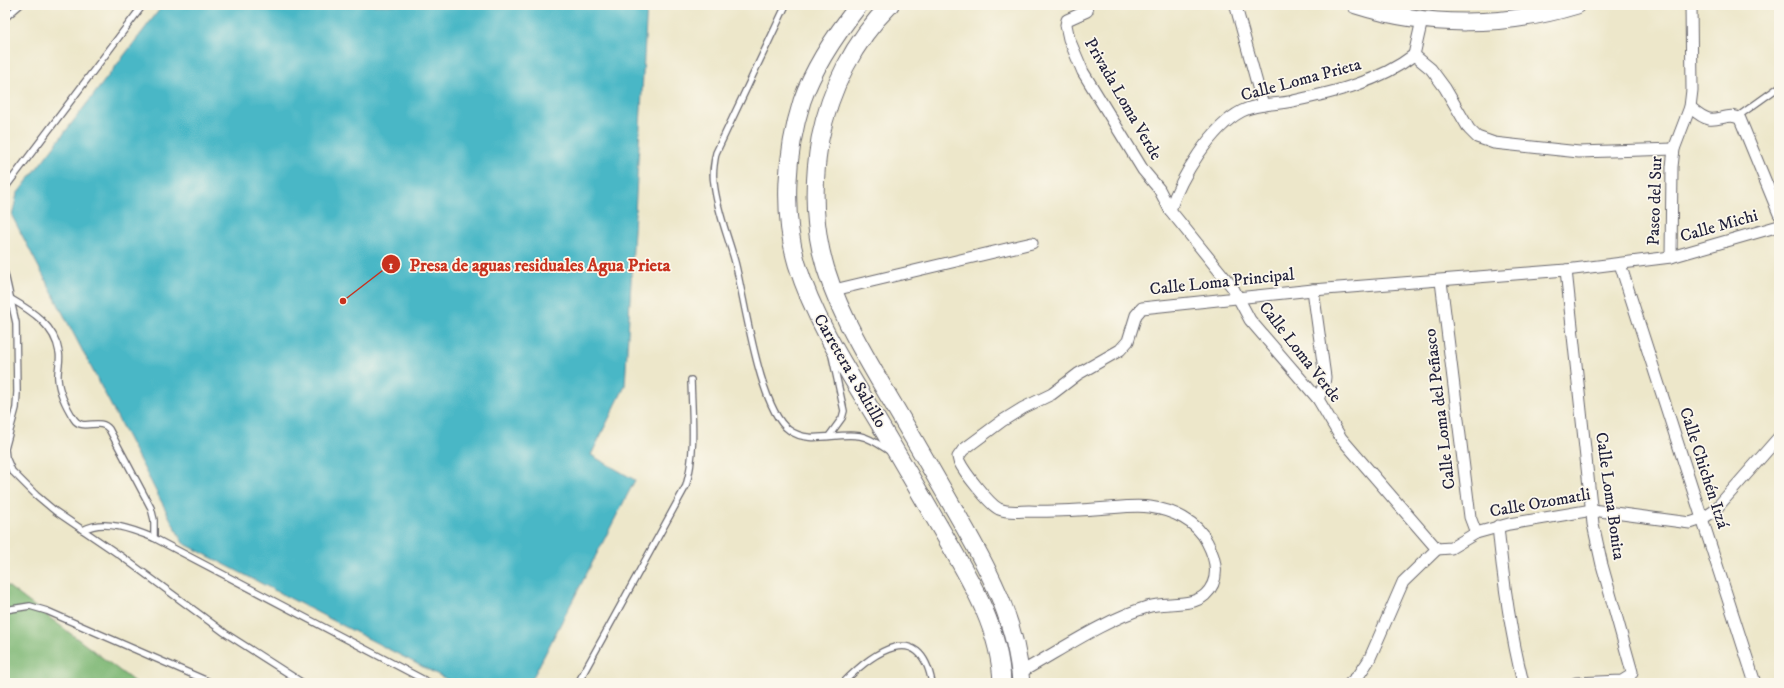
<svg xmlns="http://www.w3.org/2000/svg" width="1784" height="688" font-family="'IM FELL DW Pica',serif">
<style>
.forest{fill:#7fb876;stroke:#506d58}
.water{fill:#4ab7c6;stroke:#366c80}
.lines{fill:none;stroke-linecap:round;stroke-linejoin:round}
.service-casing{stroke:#69676d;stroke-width:8}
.minor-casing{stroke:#69676d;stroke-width:13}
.primary-casing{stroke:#69676d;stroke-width:19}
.service{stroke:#fff;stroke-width:5.5}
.minor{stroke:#fff;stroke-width:11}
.primary{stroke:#fff;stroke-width:17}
.labels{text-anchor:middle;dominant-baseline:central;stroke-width:3.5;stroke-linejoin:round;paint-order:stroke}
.street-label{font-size:17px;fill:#22223b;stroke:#fbf7ec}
.leader{fill:none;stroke:#c8321e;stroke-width:1.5}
.callout-dot{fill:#c8321e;stroke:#fbf7ec;stroke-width:1.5}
.mark-label{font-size:12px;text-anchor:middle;font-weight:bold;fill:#fff}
.callout-label{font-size:18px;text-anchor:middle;font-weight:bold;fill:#c8321e;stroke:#fbf7ec;stroke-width:3.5;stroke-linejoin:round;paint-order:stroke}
</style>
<rect width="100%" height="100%" fill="#fbf7ec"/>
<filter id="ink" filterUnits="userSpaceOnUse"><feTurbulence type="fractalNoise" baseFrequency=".025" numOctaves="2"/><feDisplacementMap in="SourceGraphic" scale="8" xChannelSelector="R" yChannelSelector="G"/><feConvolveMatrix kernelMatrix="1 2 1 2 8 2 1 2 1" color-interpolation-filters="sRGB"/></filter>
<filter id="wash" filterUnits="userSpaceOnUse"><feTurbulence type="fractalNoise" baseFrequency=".012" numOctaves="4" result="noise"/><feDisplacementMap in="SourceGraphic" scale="16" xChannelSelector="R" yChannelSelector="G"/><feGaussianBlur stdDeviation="0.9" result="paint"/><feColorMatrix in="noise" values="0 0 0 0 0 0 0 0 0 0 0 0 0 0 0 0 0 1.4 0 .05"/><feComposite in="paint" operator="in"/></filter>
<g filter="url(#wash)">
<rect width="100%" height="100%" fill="#ede7ca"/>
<polygon class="forest" points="5,584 136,683 5,683"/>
<polygon class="water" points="163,5 647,5 625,386 591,455 635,480 530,683 454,683 183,543 12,216 17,194"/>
</g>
<g filter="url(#ink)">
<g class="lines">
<g class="service-casing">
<g id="service">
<path d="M 786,5 L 716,153 C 714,163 712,173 714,183 C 717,211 728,236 735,262 C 745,300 759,409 789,430 C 809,445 836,432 860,436 C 871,438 880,445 889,451"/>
<polyline points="5,18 20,5"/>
<polyline points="1737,117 1779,87"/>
<polyline points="5,188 143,5"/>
<polyline points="5,274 16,323 17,392 16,408 5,449 6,457 12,471 36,495 55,511 121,556 225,633 303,683"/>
<path d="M 11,299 C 32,311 55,326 59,352 C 61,361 57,370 58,379 C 59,392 67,408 74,419 C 82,432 100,417 109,429 L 151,508 L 154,520 L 154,538"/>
<polyline points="829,436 842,418 844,411 832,356"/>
<path d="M 83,530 C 104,518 134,530 154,538 L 430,683"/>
<polyline points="5,610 30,606 47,611 212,683"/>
<path d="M 578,683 L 686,486 C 696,452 692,416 691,380"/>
<path d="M 843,683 C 872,653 920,618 932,683"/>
</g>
</g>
<g class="minor-casing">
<g id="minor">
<polyline points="1236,7 1263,105"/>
<polyline points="1087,11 1067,20 1066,25 1069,39 1083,72 1143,170 1159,189 1170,210 1233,288 1250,320 1318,399 1341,438 1437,549"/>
<polyline points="1414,55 1431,69 1445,88 1469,129 1477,137 1494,143 1579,152 1674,149"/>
<polyline points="1414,55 1422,20"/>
<path d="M 1690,107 C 1696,112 1701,117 1709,119 C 1720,121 1730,112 1740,119 L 1779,214"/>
<path d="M 1170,210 C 1181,177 1211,127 1242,111 C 1258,103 1276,105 1293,101 C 1335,92 1379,82 1414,55"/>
<polyline points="1671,257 1672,167 1674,149 1690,107 1692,90 1691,5"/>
<polyline points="1620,264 1755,683"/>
<polyline points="1566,270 1593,524 1602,565 1632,672 1630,676 1622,681 1576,683"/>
<polyline points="1441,281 1470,517 1476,533"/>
<polyline points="834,290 1032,243"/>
<polyline points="1313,290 1325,377 1324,385 1318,399"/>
<path d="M 1498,526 C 1503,580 1510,631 1523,683"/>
<polyline points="1437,549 1451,548 1476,533 1509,524 1592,510 1690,523 1702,519 1714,511 1779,437"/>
<path d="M 1021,672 C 1061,650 1102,621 1147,607 C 1165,601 1190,608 1205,595 C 1221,580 1216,559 1207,542 C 1197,521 1172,510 1150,507 C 1137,505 1121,507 1108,508 C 1082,510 1056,512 1029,511 C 1020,511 1008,513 999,509 C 989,504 964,472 959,461 L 958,457 L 963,450 L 1002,421 L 1023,408 L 1052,394 L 1078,374 L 1120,350 L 1128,341 L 1136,315 L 1142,308 L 1313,290 L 1566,270 L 1671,257 L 1779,226"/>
<polyline points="1350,683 1359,675 1369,660 1403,582 1437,549"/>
</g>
</g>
<g class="primary-casing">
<g id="primary">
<path d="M 859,5 C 836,34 814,66 802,101 C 786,152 782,213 797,264 C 813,316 842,362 870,408 C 895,449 918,490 942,531 C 969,578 1000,627 1002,683"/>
<path d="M 890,5 C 854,41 830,89 820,139 C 814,175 813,215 821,251 C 833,303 862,351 889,397 C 914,439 938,481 962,523 C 991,574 1017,624 1021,683"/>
<path d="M 1356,5 C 1428,28 1505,27 1577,5"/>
</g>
</g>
<use href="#service" class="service"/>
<use href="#minor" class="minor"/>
<use href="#primary" class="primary"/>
</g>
</g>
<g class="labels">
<g class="street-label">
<text transform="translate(1301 80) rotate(-15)">Calle Loma Prieta</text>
<text transform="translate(1123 99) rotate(60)">Privada Loma Verde</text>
<text transform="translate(1655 201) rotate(-88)">Paseo del Sur</text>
<text transform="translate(1719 226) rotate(-16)">Calle Michi</text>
<text transform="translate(1222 282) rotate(-6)">Calle Loma Principal</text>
<text transform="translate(1300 352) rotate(52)">Calle Loma Verde</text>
<text transform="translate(850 371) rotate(60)">Carretera a Saltillo</text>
<text transform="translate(1440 409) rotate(-97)">Calle Loma del Peñasco</text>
<text transform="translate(1704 468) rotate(72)">Calle Chichén Itzá</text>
<text transform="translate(1610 496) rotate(82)">Calle Loma Bonita</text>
<text transform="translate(1540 503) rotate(-10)">Calle Ozomatli</text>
</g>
</g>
<path class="leader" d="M343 301L391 264"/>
<g class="callout-dot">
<circle cx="343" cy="301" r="4"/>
<circle cx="391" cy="264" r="10"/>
</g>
<g class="mark-label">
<text x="391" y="269">1</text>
</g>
<g class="callout-label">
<text x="540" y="271">Presa de aguas residuales Agua Prieta</text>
</g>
<rect width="1784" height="688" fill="none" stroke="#fbf7ec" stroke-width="20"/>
</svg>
